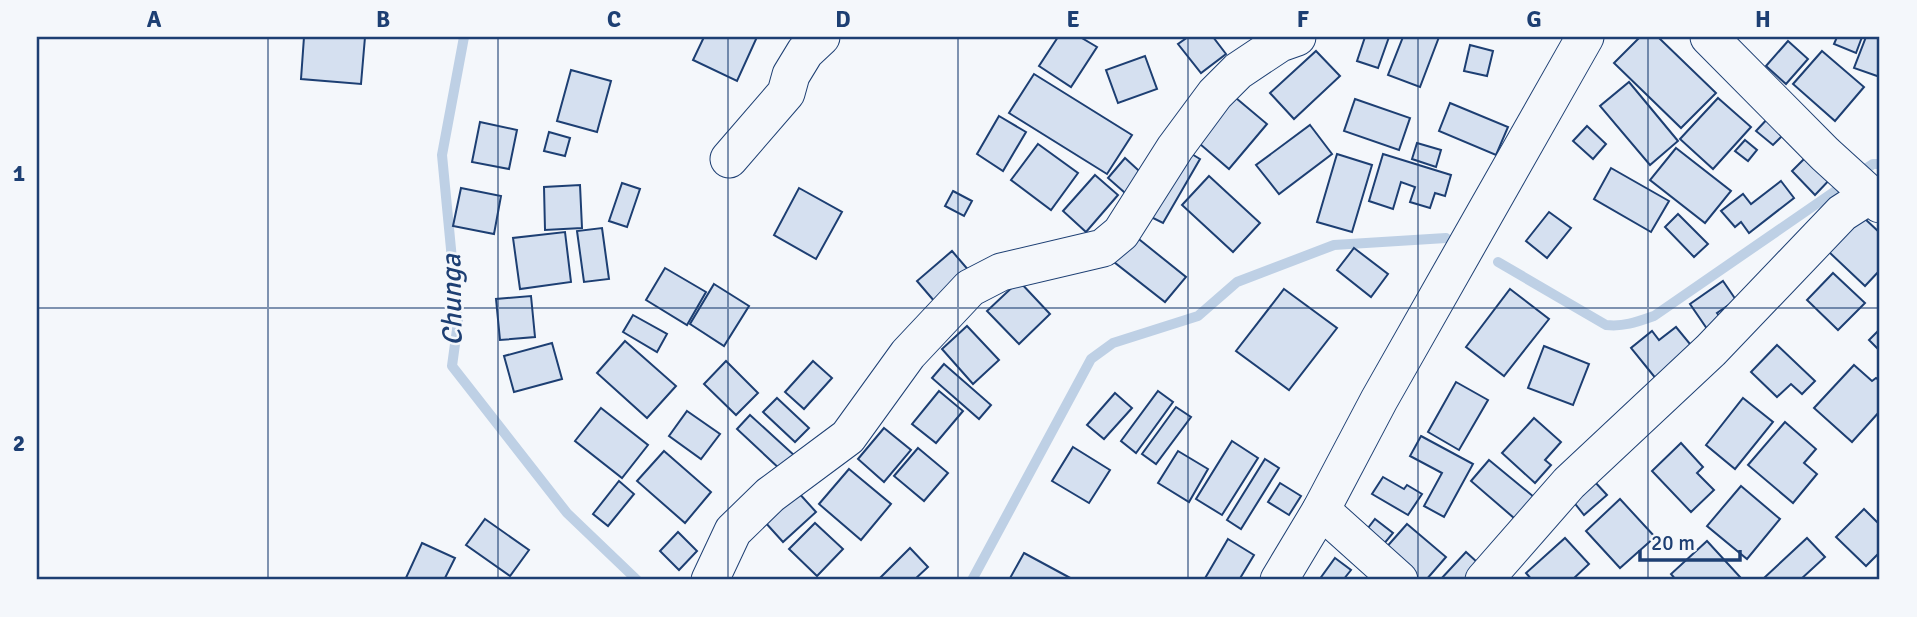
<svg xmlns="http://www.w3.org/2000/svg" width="1917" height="617" font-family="Signika,sans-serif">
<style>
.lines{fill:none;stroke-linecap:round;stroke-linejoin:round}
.stream{stroke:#bed0e5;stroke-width:10}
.building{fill:#d5e0f0;stroke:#1d3f73;stroke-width:2}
.minor-casing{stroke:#1d3f73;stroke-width:39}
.minor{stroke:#f4f7fb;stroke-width:37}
.grid{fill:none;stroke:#1d3f73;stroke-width:2;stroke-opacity:0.55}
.labels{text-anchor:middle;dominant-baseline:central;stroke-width:5;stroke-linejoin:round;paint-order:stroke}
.water-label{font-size:28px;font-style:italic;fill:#1d3f73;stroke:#f4f7fb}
.neatline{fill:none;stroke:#1d3f73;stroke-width:2.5}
.grid-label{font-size:23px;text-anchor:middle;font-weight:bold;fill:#1d3f73}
</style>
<rect width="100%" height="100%" fill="#f4f7fb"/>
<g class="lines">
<g class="stream">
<polyline points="464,37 442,155 458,322 452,366 567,513 637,580"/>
<polyline points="1864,170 1873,164 1880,164"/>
<path d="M 1498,262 L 1606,325 C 1624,327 1637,322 1654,316 L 1841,187"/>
<polyline points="972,580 1091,359 1113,343 1198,316 1237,282 1334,245 1446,238"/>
</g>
</g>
<g class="building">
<polygon points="304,37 365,37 361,84 301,79"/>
<polygon points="704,37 757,37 737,81 693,60"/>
<polygon points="1058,37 1080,37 1097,47 1071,87 1039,66"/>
<polygon points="1188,37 1213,37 1226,54 1201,73 1178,44"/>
<polygon points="1365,37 1389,37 1378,68 1357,61"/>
<polygon points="1403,37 1439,37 1420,87 1388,75"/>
<polygon points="1640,37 1658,37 1716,93 1681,128 1614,63"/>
<polygon points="1837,37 1862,37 1856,53 1834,44"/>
<polygon points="1866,37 1880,37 1880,77 1854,68"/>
<polygon points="1788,41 1808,59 1786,84 1766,66"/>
<polygon points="1470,45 1493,51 1487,76 1464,71"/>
<polygon points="1316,51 1340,76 1294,119 1270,93"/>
<polygon points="1822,51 1864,87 1835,121 1793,84"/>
<polygon points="1145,56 1157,89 1118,103 1106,70"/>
<polygon points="571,70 611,81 597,132 557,121"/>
<polygon points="1034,74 1132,135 1107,174 1009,113"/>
<polygon points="1629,82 1678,141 1650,165 1600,106"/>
<polygon points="1230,93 1267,124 1229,169 1193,138"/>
<polygon points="1718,98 1751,127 1713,169 1680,139"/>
<polygon points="1355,99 1410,118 1399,150 1344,131"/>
<polygon points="1450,103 1508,127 1496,155 1439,131"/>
<polygon points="1771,115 1787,131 1773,145 1756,131"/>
<polygon points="999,116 1026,132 1003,171 977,154"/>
<polygon points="480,122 517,130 509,169 472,162"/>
<polygon points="1310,125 1332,154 1279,194 1256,165"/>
<polygon points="1587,126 1606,144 1593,159 1573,141"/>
<polygon points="549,132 570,138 565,156 544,151"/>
<polygon points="1745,140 1757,150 1748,161 1735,151"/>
<polygon points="1417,143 1441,150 1436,167 1412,159"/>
<polygon points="1038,144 1078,173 1051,210 1011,180"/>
<polygon points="1676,148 1731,191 1705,223 1650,180"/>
<polygon points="1185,150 1200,159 1163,223 1147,215"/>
<polygon points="1812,151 1835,174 1815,195 1792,171"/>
<polygon points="1337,154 1372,165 1352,232 1317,222"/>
<polygon points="1383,154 1451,175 1445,196 1435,193 1430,208 1410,202 1415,187 1401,182 1393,209 1369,201"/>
<polygon points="1125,158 1149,180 1132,199 1108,178"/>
<polygon points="1611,168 1669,201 1651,232 1594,199"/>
<polygon points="1095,175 1118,195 1086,232 1063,211"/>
<polygon points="1209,176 1260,223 1233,252 1182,205"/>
<polygon points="1781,181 1794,198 1749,233 1741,222 1735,227 1721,211 1743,194 1751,204"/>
<polygon points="622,183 640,189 627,227 609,221"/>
<polygon points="580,185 582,228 545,230 544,187"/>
<polygon points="461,188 501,196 494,234 453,226"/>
<polygon points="799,188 842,212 816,259 774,235"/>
<polygon points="953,191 972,201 964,216 945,206"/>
<polygon points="1549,212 1571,228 1547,258 1526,241"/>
<polygon points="1678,214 1708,244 1694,257 1665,227"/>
<polygon points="1863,217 1880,233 1880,270 1865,286 1829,252"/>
<polygon points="602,228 609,279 584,282 577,231"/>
<polygon points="565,232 571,282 520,289 513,238"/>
<polygon points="1135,236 1186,277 1165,302 1114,262"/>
<polygon points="1354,248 1388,274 1371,297 1337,270"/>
<polygon points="952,251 970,272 935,302 917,281"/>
<polygon points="665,268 706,292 687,325 646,300"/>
<polygon points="1833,273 1865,303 1838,330 1807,300"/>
<polygon points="1019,281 1050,314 1019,344 987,311"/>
<polygon points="1723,281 1736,300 1717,313 1726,325 1712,336 1690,304"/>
<polygon points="714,284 749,306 724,346 690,324"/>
<polygon points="1284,289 1337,328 1289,390 1236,351"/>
<polygon points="1510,289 1549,319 1504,376 1466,347"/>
<polygon points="531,296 535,337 500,340 496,299"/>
<polygon points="633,315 667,334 657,352 623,332"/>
<polygon points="967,326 999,360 973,384 942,349"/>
<polygon points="1676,327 1695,350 1657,380 1631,348 1652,331 1659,340"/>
<polygon points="1880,329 1880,351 1869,340"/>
<polygon points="625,341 676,386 647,418 597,373"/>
<polygon points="552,343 562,379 514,392 504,356"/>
<polygon points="1777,345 1815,381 1802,394 1791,384 1777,397 1751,372"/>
<polygon points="1544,346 1589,364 1573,405 1528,388"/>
<polygon points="726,361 758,393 736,415 704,384"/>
<polygon points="813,361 832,378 804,409 785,392"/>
<polygon points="944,364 991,405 979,419 932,378"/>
<polygon points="1854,365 1872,381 1876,378 1880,381 1880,411 1852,442 1814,408"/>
<polygon points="1456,382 1488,400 1459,450 1428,432"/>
<polygon points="939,391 963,411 936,443 912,424"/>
<polygon points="1158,391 1173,402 1136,453 1121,441"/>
<polygon points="1115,393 1132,408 1104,439 1087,425"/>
<polygon points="777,398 809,428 795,442 763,412"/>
<polygon points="1743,398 1773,422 1735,469 1706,445"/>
<polygon points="1176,407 1191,417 1156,464 1142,454"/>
<polygon points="601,408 648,445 622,478 575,441"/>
<polygon points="687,411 720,434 701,459 669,436"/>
<polygon points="750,415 795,456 782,471 737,429"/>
<polygon points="1534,418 1561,442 1545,460 1551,465 1535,483 1502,453"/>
<polygon points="1785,422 1816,449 1804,463 1817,474 1793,503 1748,465"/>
<polygon points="884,428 911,450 884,482 858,459"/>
<polygon points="1421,436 1473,464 1444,517 1424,506 1442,473 1410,456"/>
<polygon points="1232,441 1258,458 1222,515 1196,499"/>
<polygon points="1681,443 1703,467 1697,473 1714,490 1691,512 1652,471"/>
<polygon points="1073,447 1110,470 1089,503 1052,481"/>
<polygon points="918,448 948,473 924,501 894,476"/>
<polygon points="664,451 711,492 685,523 637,481"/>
<polygon points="1178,451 1208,469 1189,502 1158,483"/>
<polygon points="1265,459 1279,468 1241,529 1227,520"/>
<polygon points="1489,460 1540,502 1521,524 1471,481"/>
<polygon points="849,469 891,504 861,540 819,504"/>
<polygon points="1383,477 1404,489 1407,485 1422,494 1408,515 1372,494"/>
<polygon points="619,481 634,494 608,526 593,514"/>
<polygon points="1594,481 1607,495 1584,515 1572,500"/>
<polygon points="1280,483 1301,496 1289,515 1268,502"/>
<polygon points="1741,486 1780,519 1747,559 1707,526"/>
<polygon points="797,491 816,512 783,542 764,521"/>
<polygon points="1620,499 1655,537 1620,568 1586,531"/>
<polygon points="1864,509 1880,525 1880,552 1866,566 1836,537"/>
<polygon points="485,519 529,550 510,576 466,545"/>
<polygon points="1375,519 1393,533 1378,551 1361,537"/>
<polygon points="815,523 843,549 817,576 789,549"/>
<polygon points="1407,524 1446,557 1426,580 1419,580 1384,550"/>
<polygon points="678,532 697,551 679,570 660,551"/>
<polygon points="1565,538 1589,564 1572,580 1532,580 1526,573"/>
<polygon points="1807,538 1825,557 1800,580 1766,580 1764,578"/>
<polygon points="1228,539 1254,555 1239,580 1204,580"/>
<polygon points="1707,541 1740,577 1737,580 1676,580 1671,574"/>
<polygon points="422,543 455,558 444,580 405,580"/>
<polygon points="910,548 928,567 914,580 885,580 881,577"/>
<polygon points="1466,552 1489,573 1482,580 1440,580"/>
<polygon points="1024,553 1074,580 1009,580"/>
<polygon points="1335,558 1351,570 1343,580 1319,580"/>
</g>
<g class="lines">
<g class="minor-casing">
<g id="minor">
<polyline points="1709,37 1825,154 1880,204"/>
<polyline points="729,159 786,93 791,75 805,52 821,37"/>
<polyline points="1321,510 1399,580"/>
<polyline points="710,580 733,531 770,495 848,437 908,354 970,288 1001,272 1103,248 1121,233 1175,148 1215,94 1238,71 1280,43 1297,37"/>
<polyline points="1279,580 1321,510 1379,400 1585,37"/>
<polyline points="1484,580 1569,483 1711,350 1842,213 1870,195"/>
</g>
</g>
<use href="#minor" class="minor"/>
</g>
<path class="grid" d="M 268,37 L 268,580M 498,37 L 498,580M 728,37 L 728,580M 958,37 L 958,580M 1188,37 L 1188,580M 1418,37 L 1418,580M 1648,37 L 1648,580M 37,308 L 1880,308"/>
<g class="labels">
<g class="water-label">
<text transform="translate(452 300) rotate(-91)">Chunga</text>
</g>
</g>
<rect width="1917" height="617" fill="none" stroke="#f4f7fb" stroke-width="77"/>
<path d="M1640 550v10h100v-10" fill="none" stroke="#1d3f73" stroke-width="3.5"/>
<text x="1651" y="550" font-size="21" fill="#1d3f73" stroke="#f4f7fb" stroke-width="5" paint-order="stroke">20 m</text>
<rect x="38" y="38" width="1840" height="540" class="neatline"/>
<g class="grid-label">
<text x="154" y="27">A</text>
<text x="383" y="27">B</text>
<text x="614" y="27">C</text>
<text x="843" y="27">D</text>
<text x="1073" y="27">E</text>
<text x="1303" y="27">F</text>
<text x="1534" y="27">G</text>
<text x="1763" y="27">H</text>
<text x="19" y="181">1</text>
<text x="19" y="451">2</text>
</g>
</svg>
